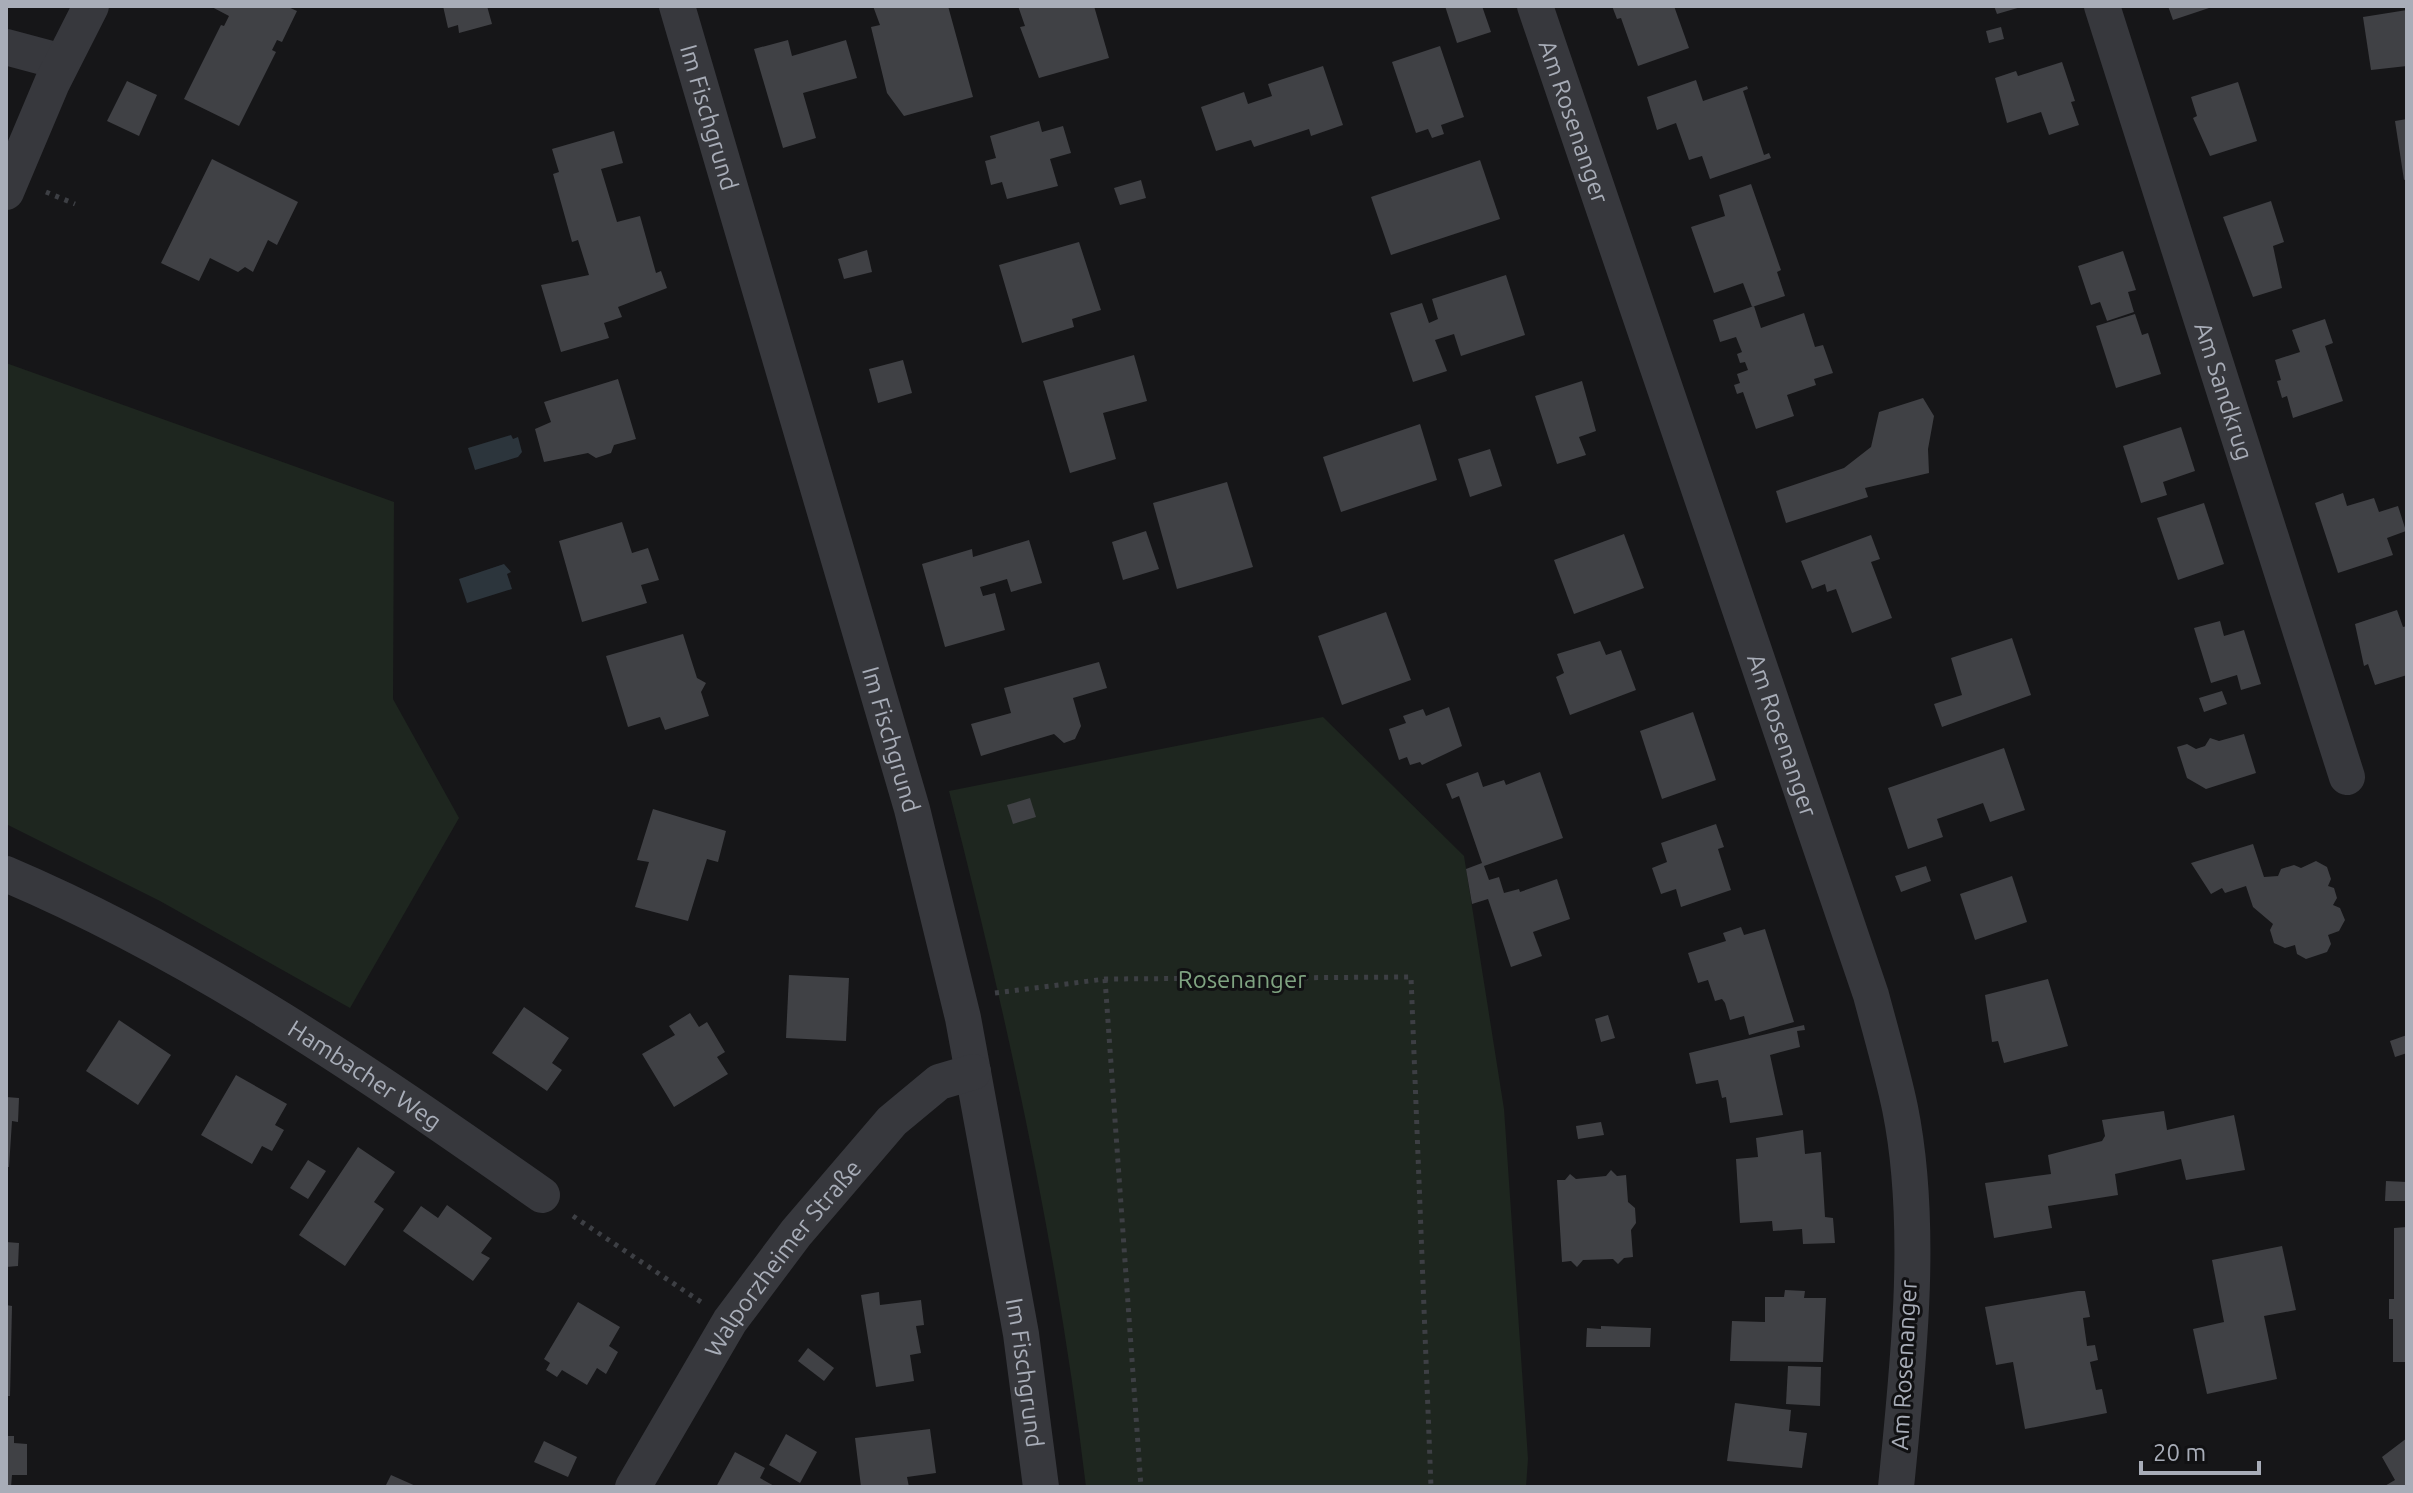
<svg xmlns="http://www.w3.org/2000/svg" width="2413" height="1493" font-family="Ubuntu,sans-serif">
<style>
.green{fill:#1e261f}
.water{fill:#2c353c}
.building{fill:#404145}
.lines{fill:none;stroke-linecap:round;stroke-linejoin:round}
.path{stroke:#3d3f44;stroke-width:5;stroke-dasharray:4 6;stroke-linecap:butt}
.street{stroke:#37383d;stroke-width:36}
.labels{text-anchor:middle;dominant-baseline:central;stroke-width:6;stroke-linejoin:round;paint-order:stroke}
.street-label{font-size:24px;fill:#a8adb8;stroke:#111113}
.park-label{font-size:24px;fill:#7fa381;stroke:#111113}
</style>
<rect width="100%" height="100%" fill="#161618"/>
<g class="green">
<polygon points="6,363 394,502 393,699 459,818 350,1008 160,901 6,824"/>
<path d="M 1323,717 L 1464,856 L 1504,1109 L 1528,1459 L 1526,1487 L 1086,1487 C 1058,1251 1008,1021 949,791 Z"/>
</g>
<g class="water">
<polygon points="511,435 513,439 518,437 522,452 518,457 475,470 468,448"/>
<polygon points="504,564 511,572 507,574 512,589 467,603 459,579"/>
</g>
<g class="building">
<polygon points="210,6 286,6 297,11 282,42 277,40 272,50 276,52 239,126 184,99 221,25 224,26 229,16"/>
<polygon points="443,6 487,6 492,24 459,33 458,25 448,28"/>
<polygon points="873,6 948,6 973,97 904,116 887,93 871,27 880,25"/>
<polygon points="1018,6 1094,6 1109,58 1039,78 1020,27 1025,26"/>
<polygon points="1445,6 1482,6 1491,32 1457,43"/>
<polygon points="1612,6 1674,6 1689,48 1638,66 1621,18 1617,19"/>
<polygon points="1994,6 2021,6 2021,7 1997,14"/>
<polygon points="2168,6 2212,6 2212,7 2173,20"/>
<polygon points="2407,10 2407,66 2371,70 2363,17"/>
<polygon points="2001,27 2004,39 1989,43 1986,31"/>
<polygon points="788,40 792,56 846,40 857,78 803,93 816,138 783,148 754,49"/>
<polygon points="1440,46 1464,117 1441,125 1444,134 1432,138 1428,129 1416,133 1392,62"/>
<polygon points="2062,62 2075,101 2071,102 2079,125 2049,135 2041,112 2007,123 1995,78 2016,71 2018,76"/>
<polygon points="1323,66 1343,125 1311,136 1309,129 1254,147 1251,140 1216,151 1201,107 1244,92 1248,104 1272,96 1268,84"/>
<polygon points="1696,80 1703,101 1747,86 1748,89 1743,91 1764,155 1769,153 1771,158 1710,179 1702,156 1689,160 1676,123 1657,130 1647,97"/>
<polygon points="127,81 157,95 139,136 107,121"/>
<polygon points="2238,82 2257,141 2210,156 2193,118 2197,116 2191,97"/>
<polygon points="2407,119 2407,179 2404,180 2395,121"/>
<polygon points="1039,121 1042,132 1063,126 1071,153 1050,159 1058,186 1007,199 1002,182 991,185 985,161 996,158 990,136"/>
<polygon points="614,131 623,163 601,169 617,222 640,216 656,273 661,271 667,288 618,307 622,317 604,323 609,338 561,352 541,285 589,275 578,240 572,242 553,174 559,172 552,149"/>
<polygon points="212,159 298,202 277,245 268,240 253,272 245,267 238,272 210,258 199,281 161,263"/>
<polygon points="1480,160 1500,219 1391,255 1371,197"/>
<polygon points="1141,180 1146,198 1120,205 1114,188"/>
<polygon points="1751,184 1781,270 1777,272 1785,296 1752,307 1743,283 1714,293 1691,227 1725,216 1719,195"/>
<polygon points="2271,201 2284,242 2273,246 2282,288 2253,297 2223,217"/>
<polygon points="1079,242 1101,310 1072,319 1074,327 1022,343 999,265"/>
<polygon points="867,250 872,272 844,279 838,259"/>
<polygon points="2123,251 2136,290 2128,292 2134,312 2107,321 2100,302 2091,305 2078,266"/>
<polygon points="1506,275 1525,335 1461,356 1454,334 1435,340 1447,371 1413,382 1390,313 1422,303 1429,323 1438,319 1432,299"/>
<polygon points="1754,306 1761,328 1804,313 1815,347 1823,345 1833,373 1814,379 1816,385 1787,395 1794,416 1756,429 1743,392 1737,394 1734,385 1740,383 1737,374 1748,370 1745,362 1740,363 1737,354 1742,352 1736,337 1720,342 1713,320"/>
<polygon points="2135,314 2142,335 2148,333 2161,374 2116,388 2096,326"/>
<polygon points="2325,319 2333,343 2325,346 2343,401 2293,418 2287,396 2282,398 2277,381 2281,380 2275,360 2300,352 2292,330"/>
<polygon points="1134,355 1147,401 1103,413 1116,459 1070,473 1043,381"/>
<polygon points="903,360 912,393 878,403 869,369"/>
<polygon points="618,379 636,439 614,445 611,453 596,458 588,453 544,462 535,429 551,422 544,402"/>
<polygon points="1582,381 1596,431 1579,437 1586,455 1557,464 1535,396"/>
<polygon points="1923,398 1934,416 1928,449 1929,473 1865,488 1868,497 1786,523 1776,491 1844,468 1871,447 1879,412"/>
<polygon points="1420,424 1437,480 1341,512 1323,457"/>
<polygon points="2181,427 2195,471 2163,482 2167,495 2141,503 2123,446"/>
<polygon points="1490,449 1502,486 1470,497 1458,459"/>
<polygon points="1227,482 1253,567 1177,589 1153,503"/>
<polygon points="2343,493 2347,506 2374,498 2379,512 2398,506 2406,531 2387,538 2393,555 2338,573 2315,503"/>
<polygon points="2204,503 2224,564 2178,580 2157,518"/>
<polygon points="622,522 632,553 648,548 659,580 641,585 647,603 582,622 559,541"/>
<polygon points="1146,531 1159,569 1123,580 1112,542"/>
<polygon points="1624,534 1644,588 1574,614 1554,560"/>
<polygon points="1871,535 1880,559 1871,562 1892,618 1852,633 1836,589 1827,592 1825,584 1812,589 1801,561"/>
<polygon points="1029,540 1042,583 1011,592 1007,579 980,587 983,596 995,593 1005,630 945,647 922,564 972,549 973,557"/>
<polygon points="2397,610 2403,627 2407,626 2407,675 2375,685 2368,664 2364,666 2355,624"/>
<polygon points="1386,612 1411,680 1342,705 1318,636"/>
<polygon points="2220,621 2224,636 2244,630 2261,684 2241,690 2237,675 2211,683 2194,628"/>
<polygon points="683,634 697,678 706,683 701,692 709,716 665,730 660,717 628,727 606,656"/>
<polygon points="2012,638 2031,695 1942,727 1934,704 1962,695 1951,658"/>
<polygon points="1600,641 1606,655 1621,650 1636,690 1570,715 1556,677 1564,673 1557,654"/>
<polygon points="1099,662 1107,688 1073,698 1081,726 1075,739 1064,743 1054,734 981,756 971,724 1011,713 1004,688"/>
<polygon points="2222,691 2227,704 2204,712 2199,698"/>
<polygon points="1449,707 1462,746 1422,765 1420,762 1410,765 1407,757 1399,760 1389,729 1406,723 1403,716 1423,709 1426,716"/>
<polygon points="1693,712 1716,780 1662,799 1640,731"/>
<polygon points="2244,734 2256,773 2206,789 2187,778 2177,747 2187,744 2196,749 2205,746 2210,738 2219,741"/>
<polygon points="2004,748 2025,810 1990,822 1983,803 1937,819 1943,837 1908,849 1888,788"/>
<polygon points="1478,772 1483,787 1504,780 1506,785 1540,772 1563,838 1484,866 1489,880 1499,877 1504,893 1519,889 1520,892 1557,879 1570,919 1533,932 1542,956 1511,967 1488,899 1472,904 1466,869 1482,863 1459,796 1452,799 1446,784"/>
<polygon points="1030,798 1036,817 1013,824 1007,805"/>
<polygon points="653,809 726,831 718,862 707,859 688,921 635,907 649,862 637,860"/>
<polygon points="1716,824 1724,847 1718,849 1731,890 1681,907 1676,889 1661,894 1652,868 1667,862 1661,843"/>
<polygon points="2253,844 2264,877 2278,876 2281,869 2294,865 2301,868 2316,861 2327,867 2331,879 2328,886 2334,888 2337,898 2333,905 2340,908 2345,920 2339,931 2328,935 2331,944 2327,952 2306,959 2297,954 2295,945 2285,948 2274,943 2270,930 2273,924 2253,907 2246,886 2225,893 2222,888 2211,894 2191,863"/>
<polygon points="1926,866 1931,881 1901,892 1895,876"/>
<polygon points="2012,876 2027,922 1975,940 1960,894"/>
<polygon points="1741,927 1744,935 1765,929 1794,1022 1749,1035 1744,1016 1730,1020 1725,1003 1722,999 1715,1001 1708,980 1698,983 1688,953 1726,941 1723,933"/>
<polygon points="789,975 849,978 846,1041 786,1038"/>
<polygon points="2048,979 2068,1046 2004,1063 1998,1041 1992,1042 1985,995"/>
<polygon points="524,1007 569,1038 552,1063 562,1070 547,1091 492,1053"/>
<polygon points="690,1013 699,1027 707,1022 725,1052 717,1057 728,1074 674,1107 642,1054 675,1035 669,1026"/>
<polygon points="1608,1015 1615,1038 1601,1042 1595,1019"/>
<polygon points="119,1020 171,1055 138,1105 86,1071"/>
<polygon points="1804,1025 1805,1030 1797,1031 1800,1047 1770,1055 1783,1115 1730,1123 1726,1097 1722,1098 1718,1080 1696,1084 1689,1053"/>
<polygon points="2407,1035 2407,1053 2395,1057 2390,1041"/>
<polygon points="236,1075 287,1104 275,1125 284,1130 272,1151 262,1146 252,1164 201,1135"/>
<polygon points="6,1097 19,1098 18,1122 12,1121 9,1167 6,1167"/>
<polygon points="2164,1111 2167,1130 2234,1115 2245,1170 2186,1180 2181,1159 2115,1174 2118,1195 2048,1206 2052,1228 1994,1238 1985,1183 2051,1174 2048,1155 2102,1141 2105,1136 2102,1120"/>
<polygon points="1601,1122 1604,1135 1578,1139 1576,1126"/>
<polygon points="1803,1130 1805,1154 1821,1152 1825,1217 1833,1218 1835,1243 1803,1244 1802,1229 1773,1231 1772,1221 1740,1223 1736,1159 1758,1157 1756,1138"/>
<polygon points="358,1147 395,1172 374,1202 384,1209 345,1266 299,1235"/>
<polygon points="308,1160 326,1171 308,1199 290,1188"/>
<polygon points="1611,1170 1617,1176 1626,1175 1628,1202 1635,1208 1636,1223 1631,1230 1633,1257 1624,1258 1618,1264 1613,1259 1583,1260 1577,1267 1571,1261 1562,1262 1557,1180 1565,1180 1570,1174 1576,1179 1606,1176"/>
<polygon points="2386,1181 2407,1182 2407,1201 2385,1201"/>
<polygon points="447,1205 492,1238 481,1253 490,1258 473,1281 403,1231 421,1206 438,1218"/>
<polygon points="2407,1227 2407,1362 2393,1362 2393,1319 2389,1319 2389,1299 2394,1299 2394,1228"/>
<polygon points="6,1242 19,1243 18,1266 6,1267"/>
<polygon points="2282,1246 2296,1310 2264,1316 2277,1379 2207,1394 2193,1329 2224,1322 2212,1260"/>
<polygon points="1785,1290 1805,1291 1804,1298 1826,1298 1823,1362 1730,1361 1732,1321 1765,1322 1765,1297 1784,1297"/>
<polygon points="2078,1291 2085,1291 2090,1317 2083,1318 2087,1346 2095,1345 2098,1360 2090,1362 2096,1390 2102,1389 2107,1413 2025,1429 2013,1362 1996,1365 1985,1307"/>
<polygon points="879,1292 880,1305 921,1300 924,1325 916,1326 921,1353 910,1355 914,1381 876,1387 861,1295"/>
<polygon points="578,1302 620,1327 609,1346 618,1352 606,1374 597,1368 587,1385 562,1370 557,1377 546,1370 550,1363 544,1359"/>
<polygon points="6,1305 12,1306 10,1396 6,1396"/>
<polygon points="1601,1326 1651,1328 1650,1347 1586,1347 1587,1328 1601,1329"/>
<polygon points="808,1348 834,1368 824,1381 798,1361"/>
<polygon points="1788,1366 1821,1367 1820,1406 1786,1404"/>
<polygon points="1735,1403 1791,1410 1789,1431 1807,1433 1802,1468 1727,1461"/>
<polygon points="930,1429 936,1473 907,1477 909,1487 861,1487 855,1438"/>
<polygon points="786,1434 817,1452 800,1483 769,1465"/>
<polygon points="6,1436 14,1436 14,1443 27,1444 27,1475 12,1475 11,1487 6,1487"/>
<polygon points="2407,1438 2407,1487 2383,1487 2395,1480 2382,1457"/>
<polygon points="544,1441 577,1457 568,1477 534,1462"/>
<polygon points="735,1452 765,1468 760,1478 776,1487 716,1487"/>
<polygon points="391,1475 418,1487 385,1487"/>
</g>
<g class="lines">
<g class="path">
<polyline points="46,192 75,204"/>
<polyline points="1105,979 1141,1487"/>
<polyline points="995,993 1105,979 1411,977 1431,1487"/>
<polyline points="573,1216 701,1302"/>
</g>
<g class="street">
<path id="s1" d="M 677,6 L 912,809 L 963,1018 L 1021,1334 L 1041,1487"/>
<path id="s2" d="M 1535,6 L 1871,995 C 1881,1033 1892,1070 1900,1108 C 1924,1227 1908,1367 1896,1487"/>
<path id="s3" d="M 2102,6 L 2347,777"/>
<polyline points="6,47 62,62"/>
<polyline points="6,192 52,83 91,6"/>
<path id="s4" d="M 6,874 C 199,956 372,1076 542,1195"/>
<path id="s5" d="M 633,1487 L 730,1321 L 796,1233 L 892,1121 L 939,1082 L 973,1072"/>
</g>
</g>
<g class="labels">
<g class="street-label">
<text stroke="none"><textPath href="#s1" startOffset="116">Im Fischgrund</textPath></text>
<text stroke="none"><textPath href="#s2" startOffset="122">Am Rosenanger</textPath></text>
<text stroke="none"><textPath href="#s3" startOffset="404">Am Sandkrug</textPath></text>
<text stroke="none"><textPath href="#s2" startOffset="770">Am Rosenanger</textPath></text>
<text stroke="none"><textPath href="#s1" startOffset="764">Im Fischgrund</textPath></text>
<text stroke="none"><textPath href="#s4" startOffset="412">Hambacher Weg</textPath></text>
<text stroke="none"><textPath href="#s5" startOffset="274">Walporzheimer Straße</textPath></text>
<text transform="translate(1904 1365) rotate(-87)">Am Rosenanger</text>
<text stroke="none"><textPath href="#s1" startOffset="1412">Im Fischgrund</textPath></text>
</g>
<g class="park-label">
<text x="1242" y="979">Rosenanger</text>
</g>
</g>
<rect width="2413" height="1493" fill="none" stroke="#a8adb8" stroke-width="16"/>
<path d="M2141 1461v12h118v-12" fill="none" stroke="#a8adb8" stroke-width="4"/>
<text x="2153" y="1461" font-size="24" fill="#a8adb8" stroke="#111113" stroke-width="6" paint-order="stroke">20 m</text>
</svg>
